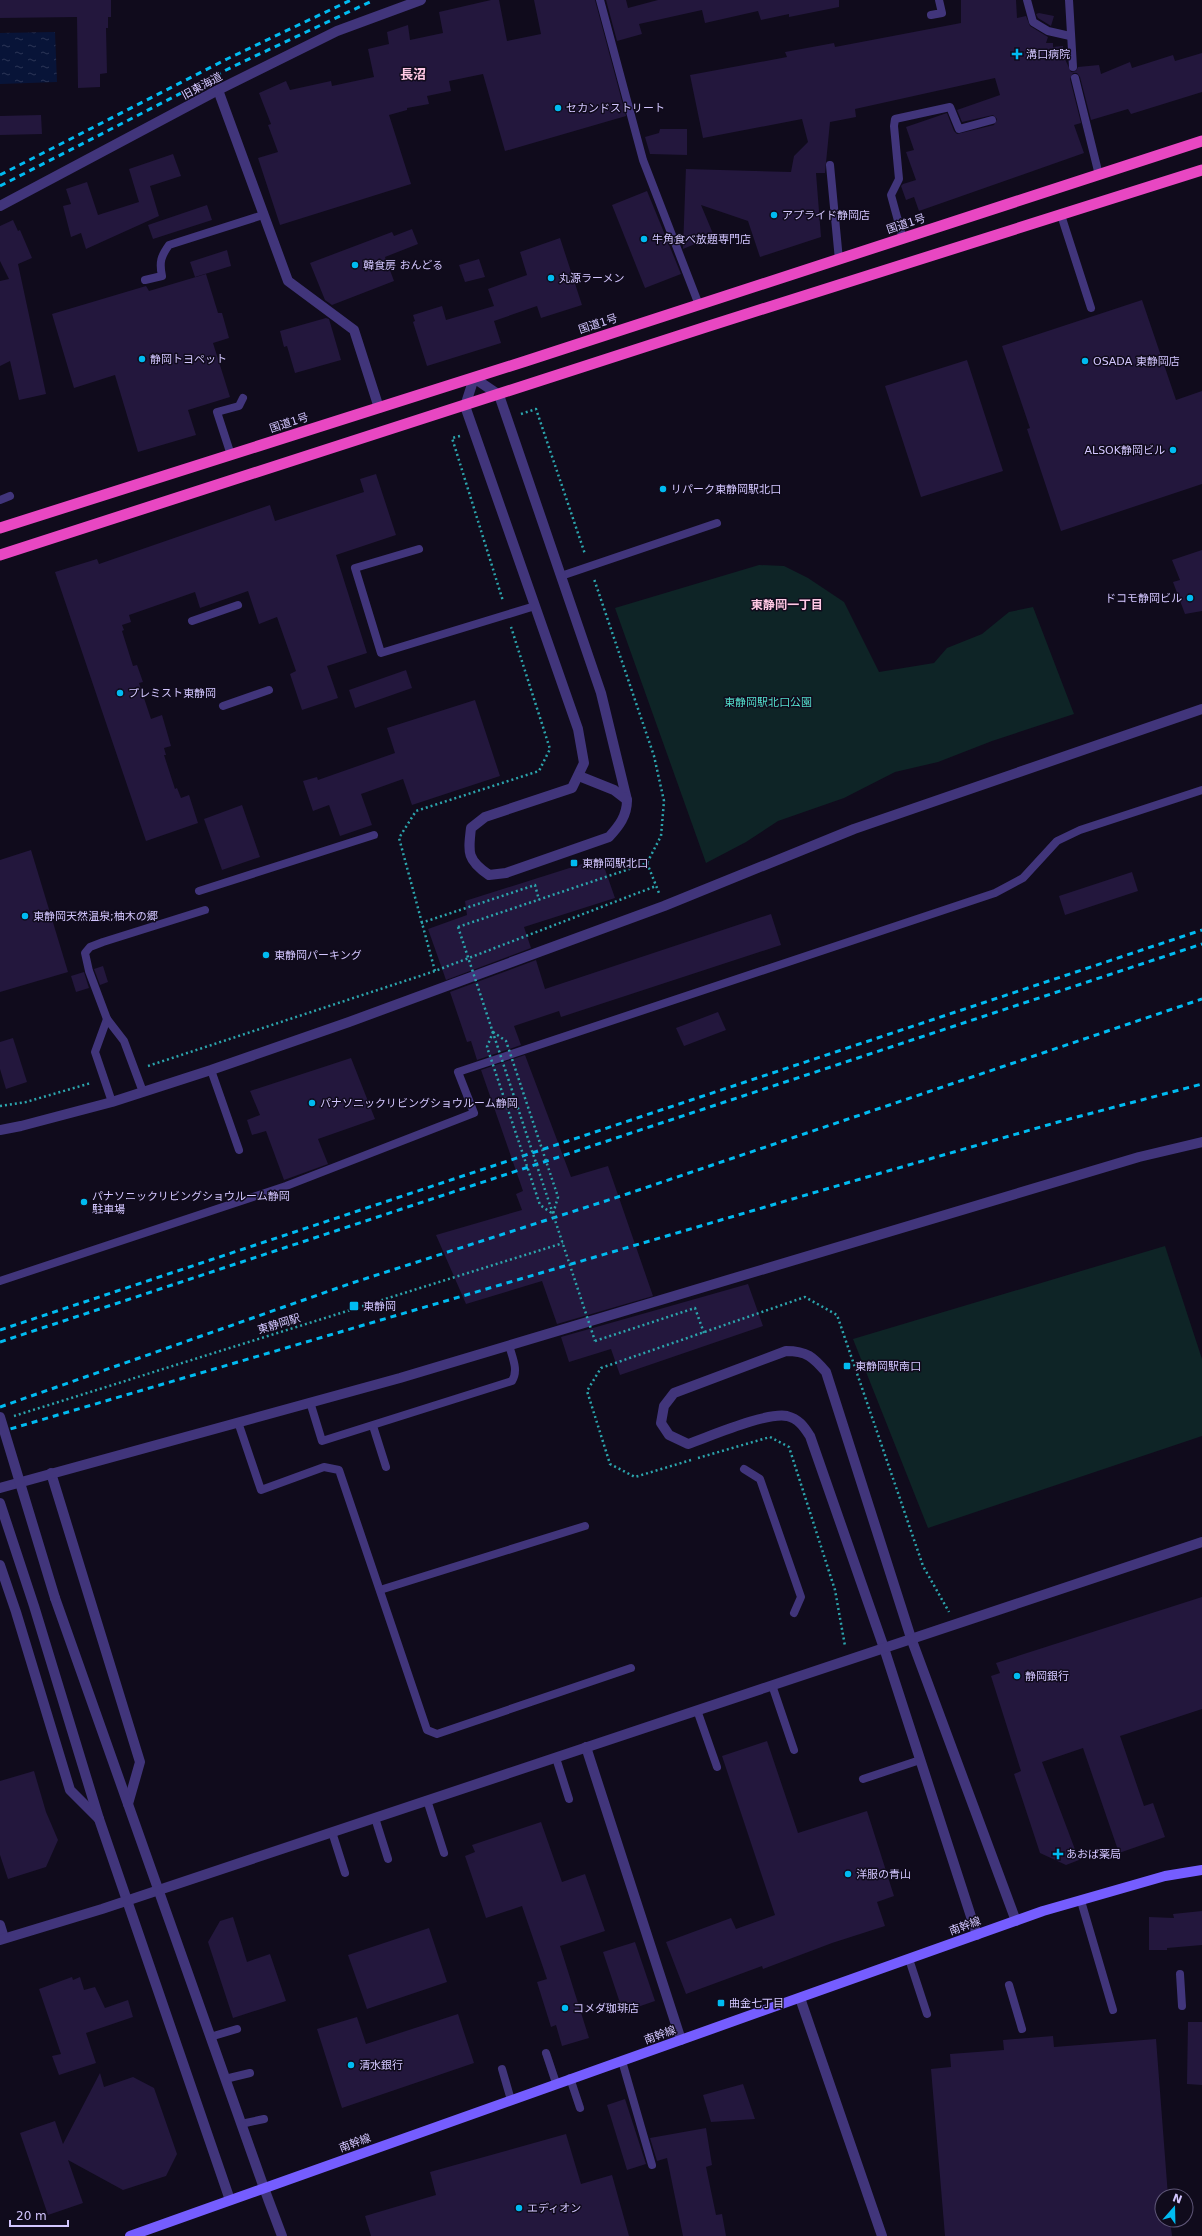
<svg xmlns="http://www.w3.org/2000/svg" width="1202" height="2236" font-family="'DejaVu Sans','Noto Sans JP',sans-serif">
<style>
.park{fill:#0e2426}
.water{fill:url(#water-ripples)}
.building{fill:#23173d}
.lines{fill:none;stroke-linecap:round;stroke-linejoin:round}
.path{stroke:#2ca5ad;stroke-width:2.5;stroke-dasharray:2 3;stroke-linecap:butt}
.service{stroke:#41357b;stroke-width:8}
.minor{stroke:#41357b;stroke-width:10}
.tertiary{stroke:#41357b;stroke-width:10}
.secondary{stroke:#755dff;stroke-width:10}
.trunk{stroke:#e847c2;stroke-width:11}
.rail{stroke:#00bbf1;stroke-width:3;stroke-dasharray:6 5;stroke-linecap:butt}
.path-bridge{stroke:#2ca5ad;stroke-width:2.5;stroke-dasharray:2 3;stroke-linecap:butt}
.tertiary-bridge{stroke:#41357b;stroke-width:10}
.poi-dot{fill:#00bbf1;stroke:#100b1c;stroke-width:1.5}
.labels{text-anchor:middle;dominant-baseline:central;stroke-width:3;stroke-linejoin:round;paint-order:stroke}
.poi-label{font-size:11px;fill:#d3c6ff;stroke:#100b1c;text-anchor:start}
.street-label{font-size:11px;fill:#d3c6ff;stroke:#100b1c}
.park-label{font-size:11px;fill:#53decc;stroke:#100b1c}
.neighbourhood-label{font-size:12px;font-weight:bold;fill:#ffc8e4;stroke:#100b1c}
.quarter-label{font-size:13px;font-weight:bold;fill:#ffc8e4;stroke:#100b1c}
</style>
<defs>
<pattern id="water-ripples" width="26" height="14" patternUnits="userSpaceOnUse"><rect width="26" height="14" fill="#081438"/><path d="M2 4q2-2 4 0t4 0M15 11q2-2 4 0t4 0" fill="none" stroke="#2b3556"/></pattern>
</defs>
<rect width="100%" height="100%" fill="#100b1c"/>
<g class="park">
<polygon points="759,565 784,566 808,578 844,602 879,672 934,663 947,648 982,634 1009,612 1033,607 1074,714 992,741 938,762 895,772 844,798 778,821 746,842 706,863 615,608"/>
<polygon points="1165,1246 1202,1359 1202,1436 928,1528 853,1339"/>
</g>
<polygon class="water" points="55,32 57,82 0,84 0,33"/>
<g class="building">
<polygon points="0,0 111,0 111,17 108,17 108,28 106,28 107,73 100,74 100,87 78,88 77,17 0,18"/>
<polygon points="491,0 499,0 507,41 541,34 534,0 595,0 626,116 505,151 483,74 449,81 451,91 427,96 429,104 407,108 407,110 389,115 411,184 280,225 258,158 278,152 268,125 271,124 259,93 286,81 290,90 331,81 332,86 374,77 368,49 389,44 387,32 408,25 410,40 443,33 439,12"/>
<polygon points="606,0 626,0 628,8 658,0 839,0 839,7 789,17 789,14 761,20 758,11 705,23 702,10 639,24 642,34 617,41"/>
<polygon points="961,0 1016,0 1017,18 1026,16 1030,26 1048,37 1046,43 1053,43 1053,47 1063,46 1064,57 1071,72 1076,71 1078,67 1099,65 1101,74 1130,62 1132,68 1173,55 1175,61 1202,53 1202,92 1131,114 1128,109 1091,120 1080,77 1077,73 1073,73 1070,79 1081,123 1074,125 1084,153 919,211 914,197 906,200 901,186 903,184 916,180 906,152 914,150 906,127 947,113 954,131 957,134 994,125 997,119 993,115 962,122 957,110 1000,95 995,78 855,109 856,117 830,122 825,173 816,173 821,237 760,257 748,221 701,205 714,236 683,249 686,167 686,169 791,172 794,156 808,142 802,119 703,138 690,75 787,57 785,52 834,43 835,47 961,23"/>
<polygon points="1039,13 1054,16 1051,26 1038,18 1036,14"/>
<polygon points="41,115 42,134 0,135 0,116"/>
<polygon points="660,129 687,129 687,155 650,154 645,137 659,133"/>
<polygon points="173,154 181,176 150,186 159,216 86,249 81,233 71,237 63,206 71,204 66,189 87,182 98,215 139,202 129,169"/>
<polygon points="647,191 681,274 645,288 612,205"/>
<polygon points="207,205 212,220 153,239 148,225"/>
<polygon points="13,220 18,231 20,230 32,258 18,264 46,394 19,400 10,361 0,366 0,281 9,279 0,261 0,226"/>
<polygon points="412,229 418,244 385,257 394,281 332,305 325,300 310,263 392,232 394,236"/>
<polygon points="560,238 582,305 541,318 537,306 494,321 501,343 427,366 413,322 415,321 413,315 442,306 446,320 494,306 488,289 527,275 520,252"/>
<polygon points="227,250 231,266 195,277 190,262"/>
<polygon points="479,259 485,277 465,282 459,265"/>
<polygon points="206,274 218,313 222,313 229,338 213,343 230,397 188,410 196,435 138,452 115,375 74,388 52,314 146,286 149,291"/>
<polygon points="1142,300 1176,400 1202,391 1202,484 1061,531 1027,429 1030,428 1002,346"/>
<polygon points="326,318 329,319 341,360 295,373 287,346 284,347 280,331"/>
<polygon points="967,360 1003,471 921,497 885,386"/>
<polygon points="376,474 396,535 336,555 367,653 327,666 338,698 302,710 290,674 296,671 277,617 259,624 248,591 200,608 195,592 129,615 131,622 122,625 124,630 122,631 133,666 137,665 143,682 139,683 151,719 162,715 171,746 164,748 166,755 164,755 175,789 177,788 181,798 189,795 198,823 146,841 55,572 97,559 99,564 270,505 275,521 364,492 360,479"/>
<polygon points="1202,550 1202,611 1185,614 1173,582 1180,580 1172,560"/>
<polygon points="406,670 412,688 355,708 349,690"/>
<polygon points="475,700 500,776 412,805 403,779 361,794 372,825 340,836 329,805 313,811 303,781 317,777 318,780 395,753 387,728"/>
<polygon points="242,805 260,857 222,870 204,819"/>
<polygon points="31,850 68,972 0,992 0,860"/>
<polygon points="601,858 615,898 524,927 531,948 446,980 428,929 467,915 465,901"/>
<polygon points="1132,872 1138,891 1065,915 1059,896"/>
<polygon points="771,914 781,945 561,1017 559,1011 514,1026 521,1045 477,1060 471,1041 467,1042 450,992 536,960 545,989"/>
<polygon points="103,966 108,982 100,985 94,969"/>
<polygon points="84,972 89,988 76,992 71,976"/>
<polygon points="718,1012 726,1030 684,1046 676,1028"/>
<polygon points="13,1038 27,1082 6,1089 0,1069 0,1042"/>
<polygon points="525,1055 571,1177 608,1166 653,1296 557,1324 542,1281 466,1304 436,1235 522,1210 516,1194 523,1191 481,1070"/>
<polygon points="351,1058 375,1119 318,1139 328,1164 284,1180 266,1131 252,1135 247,1120 260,1115 250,1091"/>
<polygon points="748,1284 763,1326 620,1375 611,1349 569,1362 561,1337"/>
<polygon points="1202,1597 1202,1709 1120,1736 1144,1806 1153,1803 1165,1837 1119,1853 1083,1748 1042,1762 1079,1860 1066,1865 1040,1853 1014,1774 1021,1771 991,1676 1000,1673 996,1663"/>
<polygon points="767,1741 798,1833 867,1811 894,1896 877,1902 885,1926 832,1943 763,1969 762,1966 686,1994 666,1942 731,1918 736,1929 775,1915 722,1756"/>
<polygon points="34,1771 46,1812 58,1840 46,1867 8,1879 0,1855 0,1781"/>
<polygon points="541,1822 562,1882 585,1874 605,1931 560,1946 589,2038 562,2046 556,2025 551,2027 537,1982 547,1979 522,1906 486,1918 465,1856 475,1852 472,1845"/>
<polygon points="1202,1911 1202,1945 1167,1948 1167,1950 1149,1950 1149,1917 1174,1918 1173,1914"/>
<polygon points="233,1917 247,1962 270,1954 286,2001 233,2018 208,1942 220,1921"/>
<polygon points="429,1928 447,1982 367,2009 348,1955"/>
<polygon points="635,1942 655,2001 623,2012 603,1952"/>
<polygon points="72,1977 73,1980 80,1977 84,1990 95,1987 105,2008 128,2000 133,2017 86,2033 96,2063 59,2075 52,2056 61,2054 39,1989"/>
<polygon points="458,2014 474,2063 342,2108 317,2029 357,2017 366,2044"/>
<polygon points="1188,2022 1202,2022 1202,2085 1187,2084"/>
<polygon points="1053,2036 1054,2047 1156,2039 1168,2196 1162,2196 1162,2220 1170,2220 1172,2236 945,2236 931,2069 951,2067 950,2054 1004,2050 1003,2040"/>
<polygon points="100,2073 104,2087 133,2077 154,2088 177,2154 166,2176 123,2190 68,2160 83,2203 48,2215 20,2133 55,2121 63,2144"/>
<polygon points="743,2084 755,2119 711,2122 703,2095"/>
<polygon points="625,2099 646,2164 627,2170 607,2105"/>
<polygon points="706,2128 712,2165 706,2167 716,2215 722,2214 726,2236 683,2236 667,2158 657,2161 650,2138"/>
<polygon points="566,2134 581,2184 612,2175 629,2236 371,2236 365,2216 436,2195 430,2172"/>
</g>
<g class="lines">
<g class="path">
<polyline points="521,414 536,409 585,554"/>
<polyline points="460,436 452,438 503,601"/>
<polyline points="647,863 659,893"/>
<polyline points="421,923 535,885 539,900"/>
<polyline points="458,927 647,863 661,836 664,801 654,756 594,579"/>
<polyline points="435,971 399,838 416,811 539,771 550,749 511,627"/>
<polyline points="148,1066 435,971 656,886"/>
<polyline points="0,1106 26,1102 91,1083"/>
<polyline points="595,1341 695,1308 704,1333"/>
<polyline points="14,1416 563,1243"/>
<polyline points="698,1458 770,1437 789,1447 835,1590 845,1646"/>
<polyline points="691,1460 635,1477 610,1464 587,1391 601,1368 805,1297 837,1315 923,1566 949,1612"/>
</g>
<g class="service">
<polyline points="600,0 643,160 699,305"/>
<polyline points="1027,0 1033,22 1048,31 1070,36"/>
<polyline points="1069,0 1073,67"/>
<polyline points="931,15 942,13 939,0"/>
<polyline points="1075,78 1099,175"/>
<polyline points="830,165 839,260"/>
<polyline points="1061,215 1091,308"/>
<polyline points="903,239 891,195 899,179 894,126 895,119 950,107 959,129 992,120"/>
<path d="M 145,280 L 162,276 C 159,262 161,256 169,245 L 263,215"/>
<polyline points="231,455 217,412 239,406 243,398"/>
<polyline points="0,500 10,496"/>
<polyline points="419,549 355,568 381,653 535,606"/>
<polyline points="561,576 717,523"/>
<polyline points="192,621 238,605"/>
<polyline points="223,706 269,690"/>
<polyline points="199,891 374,835"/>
<polyline points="107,1019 95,1052 112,1102"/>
<polyline points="211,1070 239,1150"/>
<polyline points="143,1092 124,1041 107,1019 89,971 85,953 90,947 103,942 205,910"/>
<polyline points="0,1281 286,1186 474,1113 458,1072 995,893 1023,878 1057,841 1080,830 1202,790"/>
<path d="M 310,1402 L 322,1441 L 512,1381 C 519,1370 512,1357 509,1345"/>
<polyline points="238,1422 261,1490 324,1467 339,1470 427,1730 437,1734 631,1668"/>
<polyline points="373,1426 386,1467"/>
<polyline points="744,1469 760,1479 801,1597 794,1613"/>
<polyline points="380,1590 585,1526"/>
<polyline points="772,1685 794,1750"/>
<polyline points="697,1710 717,1767"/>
<polyline points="556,1758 569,1799"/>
<polyline points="863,1779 920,1760"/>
<polyline points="427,1800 444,1853"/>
<polyline points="375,1818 388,1859"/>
<polyline points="332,1832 345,1873"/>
<polyline points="1081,1901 1113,2010"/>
<polyline points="909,1959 927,2014"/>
<polyline points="1180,1974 1182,2006"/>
<polyline points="1009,1985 1022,2029"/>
<polyline points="210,2037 237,2029"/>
<polyline points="546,2053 556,2083"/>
<polyline points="622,2061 652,2165"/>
<polyline points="502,2069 511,2100"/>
<polyline points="570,2078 580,2108"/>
<polyline points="225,2079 250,2073"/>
<polyline points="241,2124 264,2119"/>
</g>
<g class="minor">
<polyline points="218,90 288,281 354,330 379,408"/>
<path d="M 474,378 L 499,395 L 601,693 L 627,800 C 627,816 619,826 609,837 L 506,873 L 489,875 C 467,860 468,853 471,828 L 485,817 L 572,788 L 584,763 L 578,729 L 465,406 Z"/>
<polyline points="579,776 614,790 627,800"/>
<polyline points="51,1473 140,1762 128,1804"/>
<polyline points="0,1565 16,1612 70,1790 99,1819"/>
<polyline points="586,1747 681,2040"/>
<polyline points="0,1925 4,1938"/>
<path d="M 977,1935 L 884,1648 L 810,1436 C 804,1427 799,1419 787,1416 C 766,1412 711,1436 688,1444 L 669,1435 L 661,1423 L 664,1406 L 674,1393 L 786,1351 C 807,1351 813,1357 826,1372 L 911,1638 L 1016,1921"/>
<polyline points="800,1998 882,2236"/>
<polyline points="264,2188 282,2236"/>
</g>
<g class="tertiary">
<polyline points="0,206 218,90 337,31 421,0"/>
<polyline points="0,1130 21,1126 112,1102 211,1070 349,1022 664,906 854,829 1202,709"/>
<polyline points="0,1488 400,1378 1139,1157 1202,1142"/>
<polyline points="0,1503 34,1606 99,1819 230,2200"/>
<polyline points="55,1598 264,2188"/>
<polyline points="0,1940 102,1909 1202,1542"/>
</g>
<polyline class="secondary" points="130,2236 1043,1911 1165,1876 1202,1870"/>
<g class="trunk">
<polyline points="0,528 526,361 1202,141"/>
<polyline points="0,555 709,326 1202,170"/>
</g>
<g class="rail">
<polyline points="0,175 227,59 351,0"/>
<polyline points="0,186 232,67 374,0"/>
<polyline points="0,1330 1202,930"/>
<polyline points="0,1342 1202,944"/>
<polyline points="0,1407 349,1284 627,1194 1202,999"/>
<polyline points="0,1432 874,1175 1058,1122 1202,1084"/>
</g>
<g class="path-bridge">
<polyline points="458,927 595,1341"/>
<polygon points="493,1032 506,1041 558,1197 553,1214 540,1205 487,1047"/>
</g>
<polyline class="tertiary-bridge" points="0,1417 55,1598"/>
</g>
<g class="poi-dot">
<path d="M1015 48h4v4h4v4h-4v4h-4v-4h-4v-4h4z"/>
<circle cx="558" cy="108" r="4"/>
<circle cx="774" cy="215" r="4"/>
<circle cx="644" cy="239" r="4"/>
<circle cx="355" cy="265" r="4"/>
<circle cx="551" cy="278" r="4"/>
<circle cx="142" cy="359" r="4"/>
<circle cx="1085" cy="361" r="4"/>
<circle cx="1173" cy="450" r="4"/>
<circle cx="663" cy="489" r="4"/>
<circle cx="1190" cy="598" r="4"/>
<circle cx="120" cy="693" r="4"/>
<rect x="570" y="859" width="8" height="8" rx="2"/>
<circle cx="25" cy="916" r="4"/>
<circle cx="266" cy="955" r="4"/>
<circle cx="312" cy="1103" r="4"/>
<circle cx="84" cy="1202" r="4"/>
<rect x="349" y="1301" width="10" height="10" rx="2"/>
<rect x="843" y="1362" width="8" height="8" rx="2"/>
<circle cx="1017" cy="1676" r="4"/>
<path d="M1056 1848h4v4h4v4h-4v4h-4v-4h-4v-4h4z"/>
<circle cx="848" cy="1874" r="4"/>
<rect x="717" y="1999" width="8" height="8" rx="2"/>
<circle cx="565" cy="2008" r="4"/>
<circle cx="351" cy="2065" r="4"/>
<circle cx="519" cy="2208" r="4"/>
</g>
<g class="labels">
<g class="poi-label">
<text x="1026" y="54">溝口病院</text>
<text x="566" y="108">セカンドストリート</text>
<text x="782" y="215">アプライド静岡店</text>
<text x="652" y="239">牛角食べ放題専門店</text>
<text x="363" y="265">韓食房 おんどる</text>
<text x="559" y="278">丸源ラーメン</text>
<text x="150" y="359">静岡トヨペット</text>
<text x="1093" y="361">OSADA 東静岡店</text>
<text x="1165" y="450" text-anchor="end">ALSOK静岡ビル</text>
<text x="671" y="489">リパーク東静岡駅北口</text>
<text x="1182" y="598" text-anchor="end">ドコモ静岡ビル</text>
<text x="128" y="693">プレミスト東静岡</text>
<text x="582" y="863">東静岡駅北口</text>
<text x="33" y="916">東静岡天然温泉;柚木の郷</text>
<text x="274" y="955">東静岡パーキング</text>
<text x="320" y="1103">パナソニックリビングショウルーム静岡</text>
<text x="92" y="1196">パナソニックリビングショウルーム静岡<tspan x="92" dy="13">駐車場</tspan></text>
<text x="363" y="1306">東静岡</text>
<text x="855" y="1366">東静岡駅南口</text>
<text x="1025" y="1676">静岡銀行</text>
<text x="1066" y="1854">あおば薬局</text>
<text x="856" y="1874">洋服の青山</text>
<text x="729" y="2003">曲金七丁目</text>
<text x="573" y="2008">コメダ珈琲店</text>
<text x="359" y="2065">清水銀行</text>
<text x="527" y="2208">エディオン</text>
</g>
<g class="street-label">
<text transform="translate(202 86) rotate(-28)">旧東海道</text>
<text transform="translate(906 224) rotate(-18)">国道1号</text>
<text transform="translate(598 324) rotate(-18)">国道1号</text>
<text transform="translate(289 423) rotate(-18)">国道1号</text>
<text transform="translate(279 1324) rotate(-17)">東静岡駅</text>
<text transform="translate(965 1926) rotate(-20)">南幹線</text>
<text transform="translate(660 2035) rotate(-20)">南幹線</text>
<text transform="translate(355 2143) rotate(-20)">南幹線</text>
</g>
<g class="park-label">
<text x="768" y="702">東静岡駅北口公園</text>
</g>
<g class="neighbourhood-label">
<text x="787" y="605">東静岡一丁目</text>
</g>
<g class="quarter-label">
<text x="413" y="74">長沼</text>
</g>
</g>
<g transform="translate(1174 2208) rotate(20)"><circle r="19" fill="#100b1c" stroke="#5e5677"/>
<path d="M0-3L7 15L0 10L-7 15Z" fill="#00bbf1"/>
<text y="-6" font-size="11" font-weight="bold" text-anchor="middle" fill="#d3c6ff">N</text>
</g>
<path d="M10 2220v6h58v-6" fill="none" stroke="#d3c6ff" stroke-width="2"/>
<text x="16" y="2220" font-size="12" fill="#d3c6ff" stroke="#100b1c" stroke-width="3" paint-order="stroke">20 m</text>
</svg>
